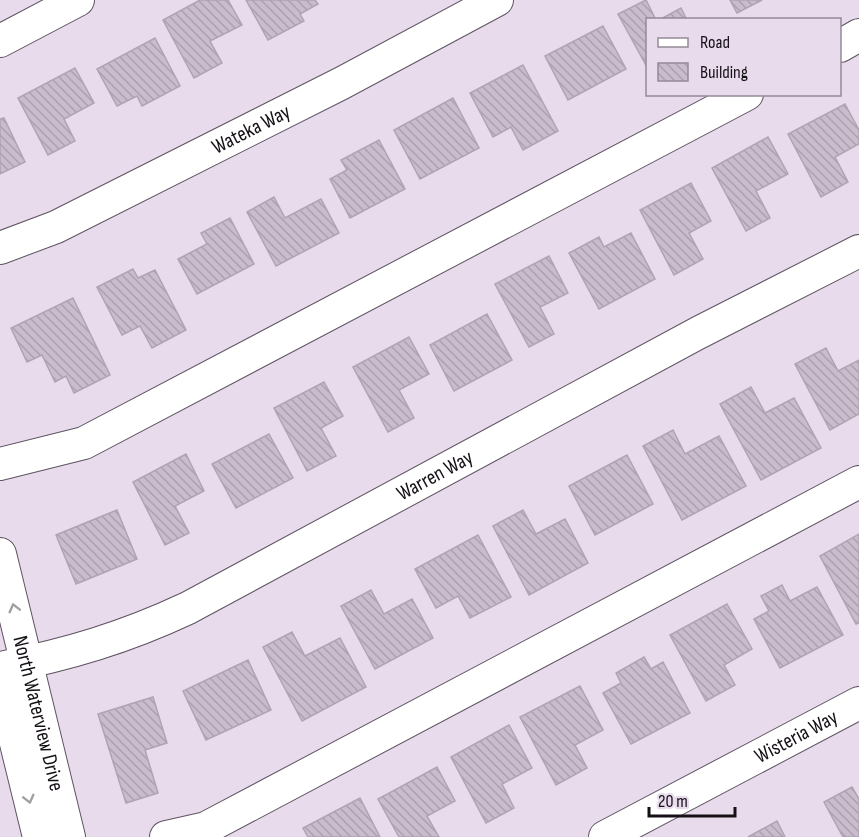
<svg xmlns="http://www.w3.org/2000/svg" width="859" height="837" font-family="'Sofia Sans Condensed',sans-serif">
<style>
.building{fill:url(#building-back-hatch);stroke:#b0a3b3;stroke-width:1.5}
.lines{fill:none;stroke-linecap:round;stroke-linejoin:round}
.minor-casing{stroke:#5e5361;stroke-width:34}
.minor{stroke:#fff;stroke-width:32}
.oneway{stroke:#a19fa2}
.labels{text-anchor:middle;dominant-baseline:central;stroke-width:5;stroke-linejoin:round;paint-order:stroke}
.street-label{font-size:21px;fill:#151016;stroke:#e8dbec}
</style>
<defs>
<pattern id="building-back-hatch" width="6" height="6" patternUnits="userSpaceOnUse" patternTransform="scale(1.5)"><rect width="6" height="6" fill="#c9bccc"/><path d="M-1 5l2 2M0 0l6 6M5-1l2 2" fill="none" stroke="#aca1ae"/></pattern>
</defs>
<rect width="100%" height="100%" fill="#e8dbec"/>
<g class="building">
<polygon points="200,0 228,0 242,25 210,41 222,63 194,78 163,20"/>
<polygon points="246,0 315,0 318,4 300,14 304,21 268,40"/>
<polygon points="646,0 656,20 648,20 648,69 618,14"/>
<polygon points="730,0 762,0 737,13"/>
<polygon points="681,8 687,20 659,20"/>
<polygon points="603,26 626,69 568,100 545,56"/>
<polygon points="155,38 180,86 142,106 137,96 117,106 97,69"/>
<polygon points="523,65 558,131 523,150 511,127 493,137 470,93"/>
<polygon points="75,68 94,103 64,119 75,141 48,155 18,98"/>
<polygon points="453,98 479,148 420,179 394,130"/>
<polygon points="845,104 859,130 859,144 835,157 848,182 821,197 788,134"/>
<polygon points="4,118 25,162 0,174 0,119"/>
<polygon points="768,137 788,174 756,191 770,218 746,231 712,168"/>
<polygon points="379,140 405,189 350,218 330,179 347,170 341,160"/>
<polygon points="691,183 711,221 689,233 703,259 674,275 640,210"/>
<polygon points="274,197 285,218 321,199 339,233 276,266 247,212"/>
<polygon points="230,218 254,264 197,294 178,259 207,244 201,233"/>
<polygon points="631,233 655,279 599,309 569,253 599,237 604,247"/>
<polygon points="549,256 568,293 540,307 554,334 529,347 495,284"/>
<polygon points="133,269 138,278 155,270 186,330 152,348 140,326 122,335 97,287"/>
<polygon points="73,298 110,375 74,393 66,376 55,382 42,355 27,362 11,328"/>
<polygon points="487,314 512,360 454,391 430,345"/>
<polygon points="409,337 429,374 399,390 414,418 388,432 353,367"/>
<polygon points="826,348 838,371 859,360 859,414 830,430 795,364"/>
<polygon points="324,382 343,416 321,428 336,456 307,471 274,408"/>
<polygon points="751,387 765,413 794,398 821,448 761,480 720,404"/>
<polygon points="673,430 685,454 719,436 746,486 682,520 643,446"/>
<polygon points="269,434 293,478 236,508 212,464"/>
<polygon points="186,454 204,491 175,506 189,533 165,545 133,482"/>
<polygon points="627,455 653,504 595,535 569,486"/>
<polygon points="117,510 137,559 76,584 56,535"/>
<polygon points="523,510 536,534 565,519 588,563 529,595 493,526"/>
<polygon points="859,534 859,623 856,624 820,556"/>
<polygon points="478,535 511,597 470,618 458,596 436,608 415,569"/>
<polygon points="782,585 790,601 817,587 843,635 780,668 754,619 769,611 761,596"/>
<polygon points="371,590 384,614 412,599 433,638 375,669 341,606"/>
<polygon points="727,604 752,649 724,665 735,685 706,701 670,635"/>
<polygon points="292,632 305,656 340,638 366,687 302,721 263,647"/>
<polygon points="644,657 651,669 663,662 690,713 631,744 603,693 621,683 616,673"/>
<polygon points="248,660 271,710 206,740 183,691"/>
<polygon points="580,686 603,730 575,745 587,768 556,785 520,717"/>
<polygon points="153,697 167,743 145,750 158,793 126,803 98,714"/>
<polygon points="509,725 532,768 502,784 514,808 486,823 451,757"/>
<polygon points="437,767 455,801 427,816 439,837 399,837 378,799"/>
<polygon points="852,787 859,799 859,837 843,837 824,802"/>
<polygon points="360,798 380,837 308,837 303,828"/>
<polygon points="777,821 785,837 748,837"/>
</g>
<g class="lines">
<g class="minor-casing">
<g id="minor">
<polyline points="0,41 78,0"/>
<polyline points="840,46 859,35"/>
<path id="s1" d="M 0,248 L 56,227 L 342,83 L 497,0"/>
<polyline points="0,464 84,443 747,94"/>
<path id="s2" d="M 0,554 L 69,837"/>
<path id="s3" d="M 0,668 C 69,654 124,638 188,608 L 698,333 L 859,251"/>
<polyline points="0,678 39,837"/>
<polyline points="166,837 206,828 859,482"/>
<path id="s4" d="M 605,837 L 859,703"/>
</g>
</g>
<use href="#minor" class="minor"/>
</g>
<defs><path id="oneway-chevron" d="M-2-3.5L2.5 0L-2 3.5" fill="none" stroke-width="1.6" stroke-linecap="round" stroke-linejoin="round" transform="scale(1.5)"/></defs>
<g class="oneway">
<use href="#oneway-chevron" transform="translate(14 608) rotate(-104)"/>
<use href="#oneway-chevron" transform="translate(29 799) rotate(76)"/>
</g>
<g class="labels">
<g class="street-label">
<text stroke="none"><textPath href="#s1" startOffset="278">Wateka Way</textPath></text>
<text stroke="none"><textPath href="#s3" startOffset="478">Warren Way</textPath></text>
<text stroke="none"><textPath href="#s2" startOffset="164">North Waterview Drive</textPath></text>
<text stroke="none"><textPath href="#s4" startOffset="216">Wisteria Way</textPath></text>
</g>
</g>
<rect x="646" y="18" width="195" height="78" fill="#e8dbec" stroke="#948a96" stroke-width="1.5"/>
<rect x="658" y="38" width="30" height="9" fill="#ffffff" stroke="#948a96" stroke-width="1.5"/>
<text x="700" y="48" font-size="18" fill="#151016">Road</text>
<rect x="658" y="63" width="30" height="18" fill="url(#building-back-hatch)" stroke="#948a96" stroke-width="1.5"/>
<text x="700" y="78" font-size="18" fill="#151016">Building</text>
<path d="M649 807v9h86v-9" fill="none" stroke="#151016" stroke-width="3"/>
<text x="658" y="807" font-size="18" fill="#151016" stroke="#e8dbec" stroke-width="4.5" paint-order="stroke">20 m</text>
</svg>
